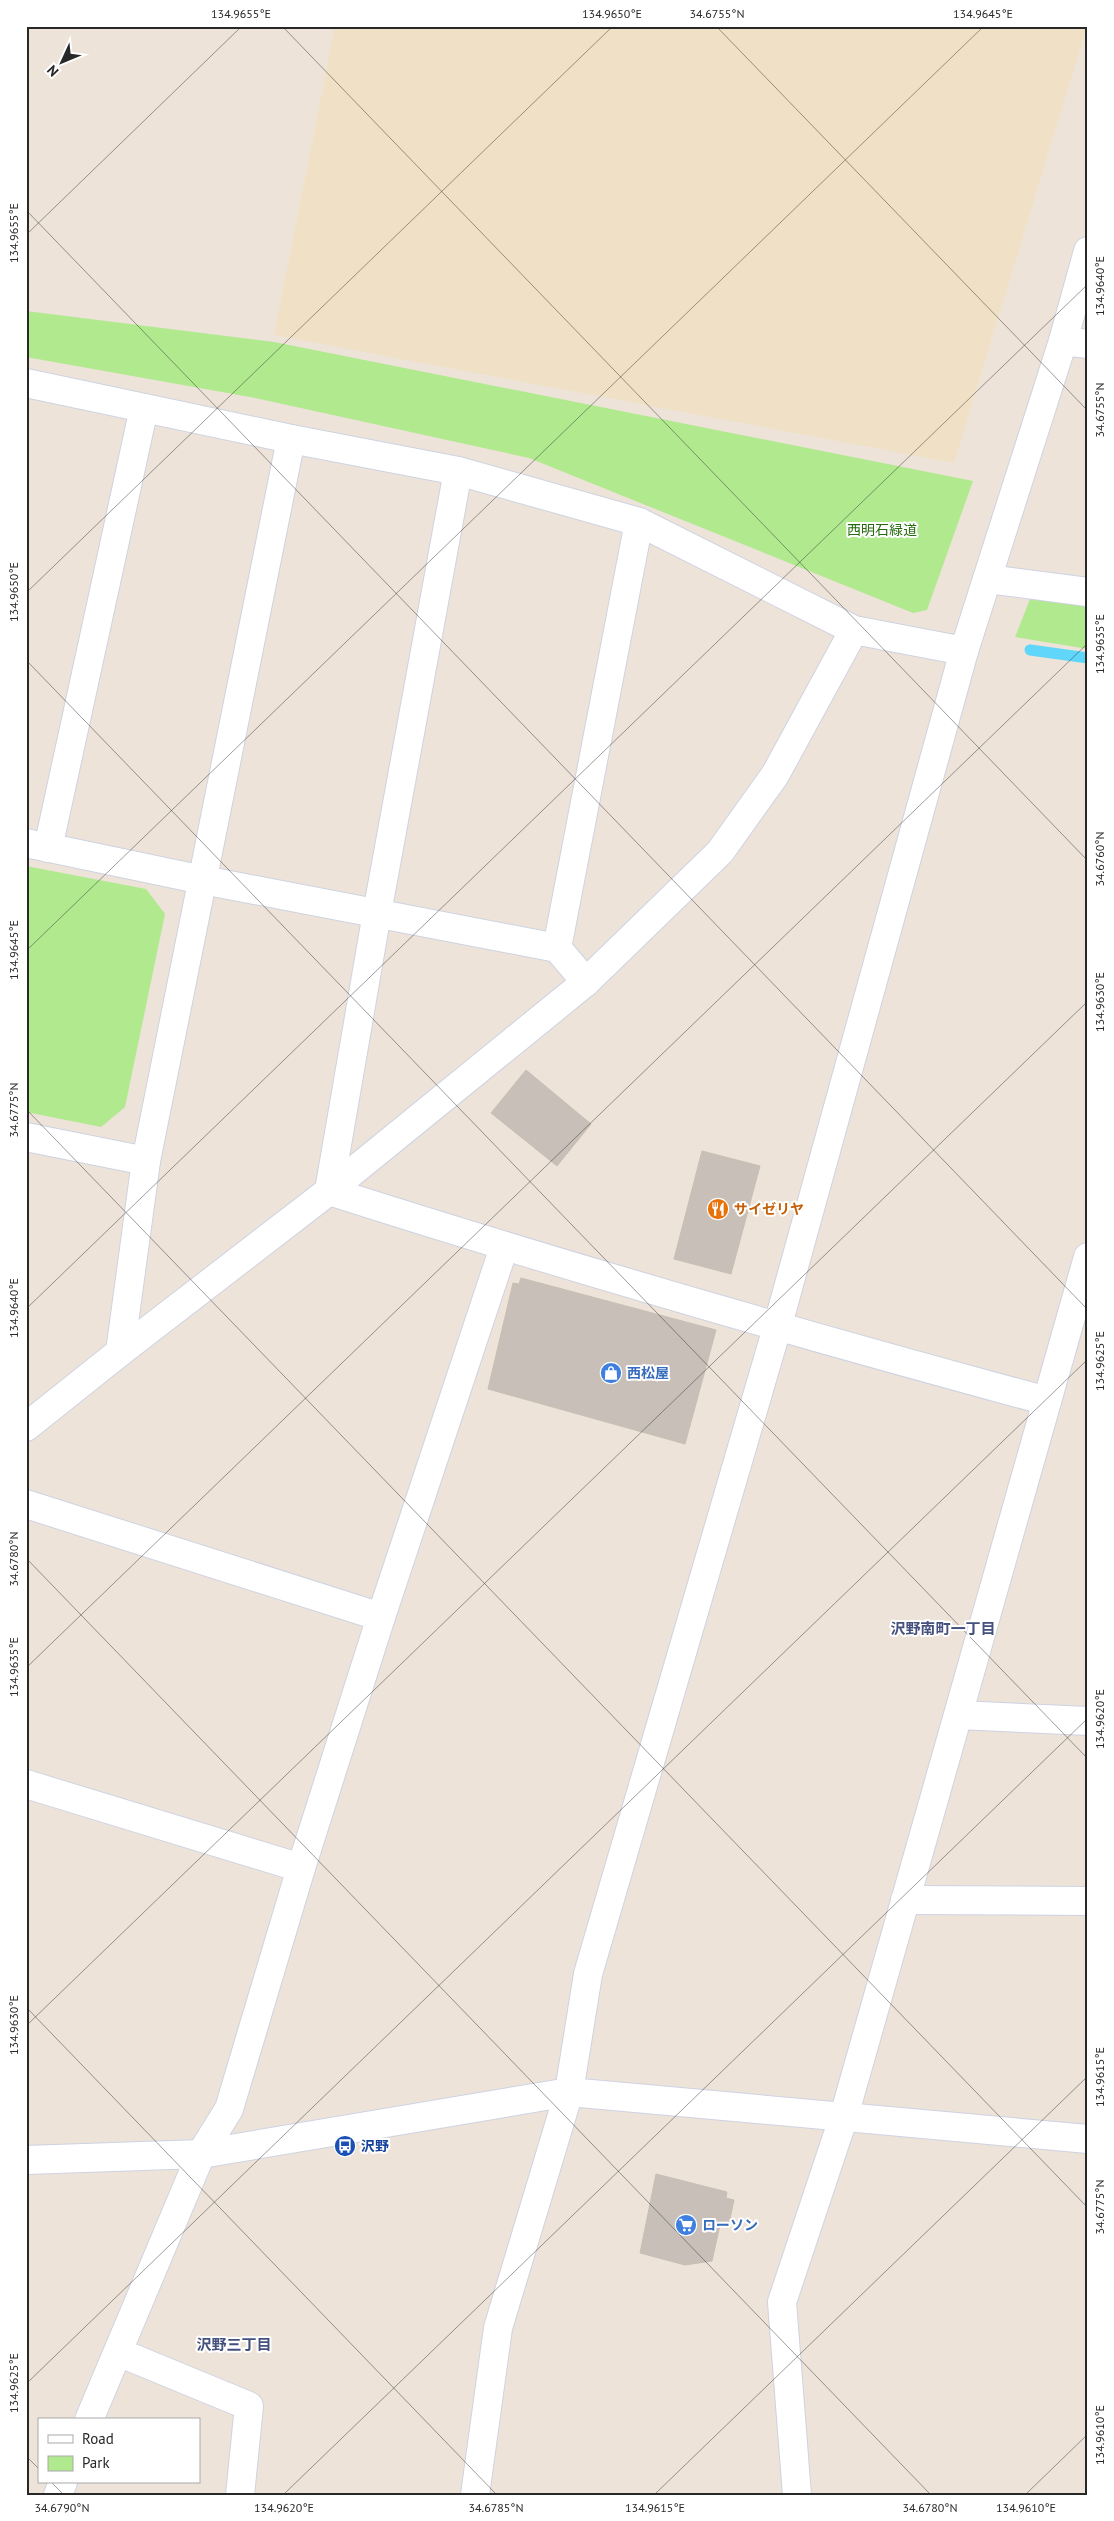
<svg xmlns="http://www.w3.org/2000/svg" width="1114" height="2521" font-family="'PT Sans','Noto Sans JP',sans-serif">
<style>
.education{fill:#f0e1c6}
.green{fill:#b1e98f}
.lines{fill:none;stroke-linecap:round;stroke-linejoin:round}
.stream{stroke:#60d7fa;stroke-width:11}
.building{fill:#c8c0b8;stroke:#c8bfb2}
.street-casing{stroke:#ced3e3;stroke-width:30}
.secondary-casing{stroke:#ced3e3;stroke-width:30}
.street{stroke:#fff;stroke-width:28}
.secondary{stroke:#fff;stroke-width:28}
.ticks{fill:none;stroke:#282828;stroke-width:1;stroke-opacity:0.45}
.labels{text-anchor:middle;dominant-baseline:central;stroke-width:4;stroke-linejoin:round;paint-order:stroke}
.park-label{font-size:14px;fill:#286c12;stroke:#fff}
.food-label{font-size:14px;font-weight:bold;fill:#c56008;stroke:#fff;text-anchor:start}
.shop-label{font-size:14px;font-weight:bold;fill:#366cbe;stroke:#fff;text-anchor:start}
.transit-label{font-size:14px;font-weight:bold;fill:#164399;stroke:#fff;text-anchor:start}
.neighbourhood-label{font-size:15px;font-weight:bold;fill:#45517d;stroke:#fff}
.neatline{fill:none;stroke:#282828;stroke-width:2}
.ticks-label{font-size:12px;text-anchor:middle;fill:#282828}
</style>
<rect width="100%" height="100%" fill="#ede3d8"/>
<polygon class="education" points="335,26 1087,26 954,463 274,335"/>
<g class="green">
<polygon points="26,311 274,342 973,481 927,610 913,613 529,458 250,397 26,357"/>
<polygon points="1032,594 1088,603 1088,649 1015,637"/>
<polygon points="26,866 146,889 165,914 125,1107 101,1127 26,1112"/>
</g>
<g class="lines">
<polyline class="stream" points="1030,650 1088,658"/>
</g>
<g class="building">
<polygon points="526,1070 591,1124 557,1166 491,1113"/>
<polygon points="702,1151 760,1166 731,1274 674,1259"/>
<polygon points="521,1278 716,1330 685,1444 488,1389 513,1283 519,1284"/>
<polygon points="656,2174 727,2192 726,2198 734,2200 728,2228 720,2225 712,2261 685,2265 640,2253"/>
</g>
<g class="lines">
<g class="street-casing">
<g id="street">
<polyline points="1063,341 1088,344"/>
<polyline points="26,383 291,439 458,471 639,522 854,630 964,651"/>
<path d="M 458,471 L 377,913 L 329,1191 C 567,1267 806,1336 1047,1401"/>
<polyline points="987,579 1088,592"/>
<polyline points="26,843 203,880 557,948 586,982"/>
<polyline points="48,848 144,408"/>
<polyline points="557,948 639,522"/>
<polyline points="26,1137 146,1161 291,439"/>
<polyline points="120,1352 146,1161"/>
<polyline points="26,1427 120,1352 329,1191 586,982 720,852 775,775 854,630"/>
<polyline points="26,1504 381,1617"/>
<polyline points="958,1715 1088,1721"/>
<polyline points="26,1784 301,1868"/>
<polyline points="905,1900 1088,1901"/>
<polyline points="26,2160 201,2154 569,2092 1088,2139"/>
<polyline points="118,2352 249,2406 240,2495"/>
<polyline points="89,2420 201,2154 229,2109 301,1868 381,1617 504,1247"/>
<polyline points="58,2495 63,2482"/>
<polyline points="797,2495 782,2302 844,2116 1088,1257"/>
</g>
</g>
<g class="secondary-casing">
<polyline id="secondary" points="475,2495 498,2328 569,2092 588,1974 777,1328 964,651 1063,341 1088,251"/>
</g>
<use href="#street" class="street"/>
<use href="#secondary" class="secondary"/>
</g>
<path class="ticks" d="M 282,26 L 1088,861M 716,26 L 1088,411M 26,210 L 1088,1310M 26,235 L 242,26M 26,593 L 613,26M 26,660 L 1088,1759M 26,951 L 984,26M 26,1109 L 1088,2208M 26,1309 L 1088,284M 26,1558 L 931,2495M 26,1668 L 1088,643M 26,2007 L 497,2495M 26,2026 L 1088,1001M 26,2384 L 1088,1359M 26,2456 L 39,2469M 51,2482 L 64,2495M 283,2495 L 1088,1718M 654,2495 L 1088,2076M 1025,2495 L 1088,2434"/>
<defs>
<g id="restaurant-disc" transform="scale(1.125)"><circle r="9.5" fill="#e8710a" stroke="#fff"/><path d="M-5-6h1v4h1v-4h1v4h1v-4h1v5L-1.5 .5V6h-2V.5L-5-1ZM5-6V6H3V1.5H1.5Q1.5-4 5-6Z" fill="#fff"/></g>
<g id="shop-disc" transform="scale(1.125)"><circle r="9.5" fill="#3f7fe0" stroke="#fff"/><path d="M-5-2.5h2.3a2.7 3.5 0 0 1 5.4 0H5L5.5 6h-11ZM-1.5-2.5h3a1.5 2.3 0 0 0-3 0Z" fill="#fff"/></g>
<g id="bus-disc" transform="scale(1.125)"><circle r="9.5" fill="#1a4fb4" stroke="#fff"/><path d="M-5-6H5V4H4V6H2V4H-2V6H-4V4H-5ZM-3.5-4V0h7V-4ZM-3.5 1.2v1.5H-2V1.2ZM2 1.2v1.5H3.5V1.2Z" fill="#fff"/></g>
<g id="supermarket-disc" transform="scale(1.125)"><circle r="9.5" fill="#3f7fe0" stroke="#fff"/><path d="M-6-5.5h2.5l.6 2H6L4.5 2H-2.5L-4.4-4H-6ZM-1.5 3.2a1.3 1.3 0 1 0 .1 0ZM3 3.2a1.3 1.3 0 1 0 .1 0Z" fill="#fff"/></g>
</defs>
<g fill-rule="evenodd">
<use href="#restaurant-disc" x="718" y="1209"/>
<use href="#shop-disc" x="611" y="1373"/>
<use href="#bus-disc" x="345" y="2146"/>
<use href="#supermarket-disc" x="686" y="2225"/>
</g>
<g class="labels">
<g class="park-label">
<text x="882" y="530">西明石緑道</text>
</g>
<g class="food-label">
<text x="734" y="1209">サイゼリヤ</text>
</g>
<g class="shop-label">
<text x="627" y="1373">西松屋</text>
<text x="702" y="2225">ローソン</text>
</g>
<g class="transit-label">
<text x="361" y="2146">沢野</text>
</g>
<g class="neighbourhood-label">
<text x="943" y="1628">沢野南町一丁目</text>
<text x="234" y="2344">沢野三丁目</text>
</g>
</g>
<rect width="1114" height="2521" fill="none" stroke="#ffffff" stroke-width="55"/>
<rect x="38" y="2418" width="162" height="65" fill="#ffffff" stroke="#a9a9a9"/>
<rect x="48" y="2435" width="25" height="8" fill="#ffffff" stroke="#a9a9a9"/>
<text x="82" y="2444" font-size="15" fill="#282828">Road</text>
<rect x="48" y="2456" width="25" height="15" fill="#b1e98f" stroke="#a9a9a9"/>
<text x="82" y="2468" font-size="15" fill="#282828">Park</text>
<g transform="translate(62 62) rotate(226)" stroke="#ffffff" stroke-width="4" paint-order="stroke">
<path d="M0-4L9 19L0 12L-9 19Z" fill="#282828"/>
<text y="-8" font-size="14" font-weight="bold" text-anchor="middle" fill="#282828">N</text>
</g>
<rect x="28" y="28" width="1058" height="2466" class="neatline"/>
<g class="ticks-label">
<text x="241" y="18">134.9655°E</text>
<text x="612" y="18">134.9650°E</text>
<text x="717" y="18">34.6755°N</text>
<text x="983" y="18">134.9645°E</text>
<text transform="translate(14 233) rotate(-90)" y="4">134.9655°E</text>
<text transform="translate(1100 286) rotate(-90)" y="4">134.9640°E</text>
<text transform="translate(1100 410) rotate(-90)" y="4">34.6755°N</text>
<text transform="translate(14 592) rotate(-90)" y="4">134.9650°E</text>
<text transform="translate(1100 644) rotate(-90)" y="4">134.9635°E</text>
<text transform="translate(1100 859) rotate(-90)" y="4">34.6760°N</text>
<text transform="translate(14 950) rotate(-90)" y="4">134.9645°E</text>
<text transform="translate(1100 1002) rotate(-90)" y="4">134.9630°E</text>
<text transform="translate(14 1110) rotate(-90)" y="4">34.6775°N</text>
<text transform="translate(14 1308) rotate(-90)" y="4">134.9640°E</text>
<text transform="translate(1100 1361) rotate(-90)" y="4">134.9625°E</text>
<text transform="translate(14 1559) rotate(-90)" y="4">34.6780°N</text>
<text transform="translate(14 1667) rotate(-90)" y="4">134.9635°E</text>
<text transform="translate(1100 1719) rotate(-90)" y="4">134.9620°E</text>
<text transform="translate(14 2025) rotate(-90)" y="4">134.9630°E</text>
<text transform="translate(1100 2077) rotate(-90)" y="4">134.9615°E</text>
<text transform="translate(1100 2207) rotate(-90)" y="4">34.6775°N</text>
<text transform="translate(14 2383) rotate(-90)" y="4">134.9625°E</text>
<text transform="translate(1100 2435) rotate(-90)" y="4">134.9610°E</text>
<text x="62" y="2512">34.6790°N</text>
<text x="284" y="2512">134.9620°E</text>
<text x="496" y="2512">34.6785°N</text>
<text x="655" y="2512">134.9615°E</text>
<text x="930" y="2512">34.6780°N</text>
<text x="1026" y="2512">134.9610°E</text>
</g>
</svg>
